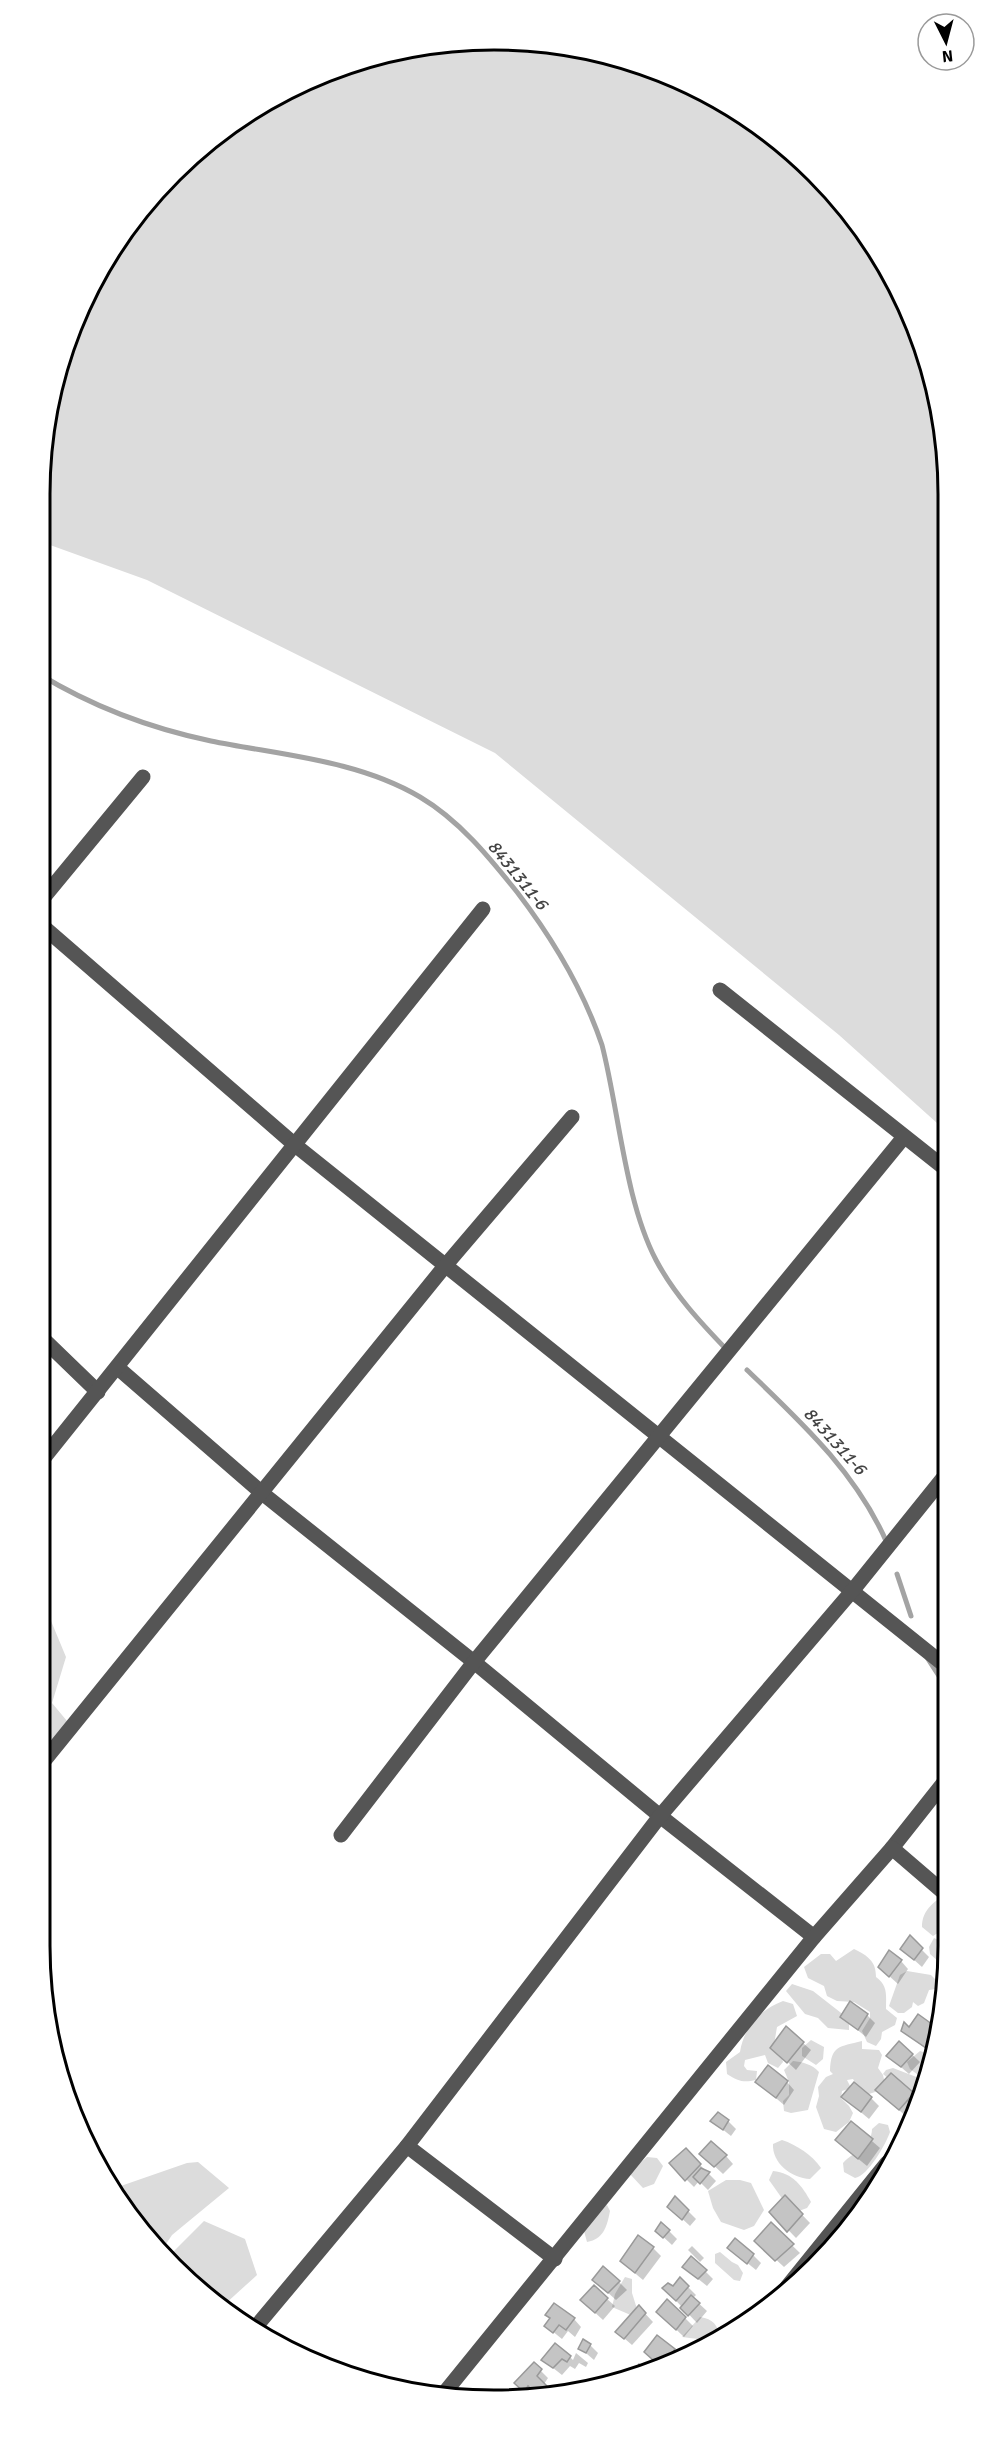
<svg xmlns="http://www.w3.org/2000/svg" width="988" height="2440" font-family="Signika,sans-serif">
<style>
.green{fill:#dcdcdc}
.shadow{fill:#0003}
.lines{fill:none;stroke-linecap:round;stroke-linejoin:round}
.stream{stroke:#a3a3a3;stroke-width:5}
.building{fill:#c4c4c4;stroke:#999;stroke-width:1.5}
.minor{stroke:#555;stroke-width:15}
.labels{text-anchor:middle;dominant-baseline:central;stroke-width:5;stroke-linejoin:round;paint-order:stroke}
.water-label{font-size:18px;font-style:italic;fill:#444;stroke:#fff}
.rim{fill:none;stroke:#000;stroke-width:3}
</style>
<rect width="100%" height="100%" fill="#fff"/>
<g class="green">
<polygon points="464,40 553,43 640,63 746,115 836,194 902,293 945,434 947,1132 839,1035 495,753 147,580 39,541 39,494 63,348 100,267 152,194 217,133 292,86 376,55"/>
<polygon points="39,1592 66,1657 52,1703 72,1727 39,1773"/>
<path d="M 949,1892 L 949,1926 L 933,1936 L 922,1927 C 922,1909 935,1901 949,1892 Z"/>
<polygon points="934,1938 949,1945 944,1973 937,1970 938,1961 930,1954 929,1947"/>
<path d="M 854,1949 C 868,1956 876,1961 876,1977 C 888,1986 886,1994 886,2009 L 897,2018 L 895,2025 L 882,2032 L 881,2039 L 876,2046 L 867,2042 L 862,2031 L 870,2018 L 870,2012 L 854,2002 L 837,2001 L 827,1996 L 824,1986 L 808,1978 L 804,1967 L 821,1954 L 830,1954 L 836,1961 Z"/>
<polygon points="907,1971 931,1975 940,1984 936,1989 929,1990 924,2003 918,2006 913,2002 912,2007 904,2013 898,2013 889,2006 900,1975"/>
<polygon points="792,1984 813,1991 845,2016 849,2020 849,2030 828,2028 818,2018 805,2014 786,1991"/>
<path d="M 783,2001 L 793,2004 L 797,2016 L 777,2027 L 774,2045 L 781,2054 L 783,2062 L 778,2068 L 768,2063 L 765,2055 L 745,2060 L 744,2066 L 747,2070 L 757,2071 L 756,2080 C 743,2083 738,2081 727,2074 L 726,2062 L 740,2052 C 744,2027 760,2010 783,2001 Z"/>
<polygon points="811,2040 824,2047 823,2059 816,2065 802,2056 802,2048"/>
<path d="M 862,2041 L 862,2049 L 879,2050 L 882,2055 L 878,2068 L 883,2075 L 885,2084 L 881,2090 L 866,2095 L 859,2089 L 853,2079 L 847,2080 L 851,2088 L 842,2091 L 841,2098 L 849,2106 L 853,2113 L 849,2122 L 836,2132 L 824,2129 L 816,2107 L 819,2096 L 818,2087 L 826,2077 L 833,2074 L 830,2071 C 831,2045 839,2047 862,2041 Z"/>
<polygon points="920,2051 926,2053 931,2058 928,2072 921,2077 910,2069 907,2062"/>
<path d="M 793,2061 C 802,2062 812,2064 819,2072 L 808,2110 L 791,2113 L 784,2111 L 783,2101 L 789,2095 L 789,2082 L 784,2070 Z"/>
<path d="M 893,2068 L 919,2078 L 922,2083 L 922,2091 L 917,2101 L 910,2104 C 899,2096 894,2082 883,2074 L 886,2070 Z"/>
<path d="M 879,2123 L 888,2125 L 890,2132 C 886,2144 868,2176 855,2178 L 844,2172 L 843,2163 C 853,2152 872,2146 872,2129 Z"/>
<path d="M 782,2140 C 797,2145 812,2155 821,2168 L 810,2179 C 791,2178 772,2163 773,2144 Z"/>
<polygon points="647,2157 657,2158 663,2166 654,2184 643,2188 629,2173"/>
<polygon points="198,2162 229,2188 172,2235 160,2253 152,2246 113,2191 115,2188 187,2163"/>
<path d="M 773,2171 C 793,2173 802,2186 811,2202 L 807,2208 L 796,2212 L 786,2204 L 769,2180 Z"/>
<polygon points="726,2180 740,2180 751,2183 764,2210 754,2226 744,2230 721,2222 713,2208 708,2191"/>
<path d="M 607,2205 L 610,2211 C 607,2226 604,2239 587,2242 L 581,2220 Z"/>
<polygon points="204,2221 245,2239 257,2275 224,2305 167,2258"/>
<polygon points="720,2252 732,2262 738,2265 743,2273 740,2281 734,2280 715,2263 715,2254"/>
<polygon points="625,2277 632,2279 632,2293 638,2312 633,2316 612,2307 615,2294"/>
<path d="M 700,2317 C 713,2319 719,2325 719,2339 L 715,2341 L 705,2335 L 698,2339 L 682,2337 Z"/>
</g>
<g class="shadow">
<polygon points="910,1938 929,1957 922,1967 902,1949"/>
<polygon points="901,1961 908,1969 898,1984 888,1975"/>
<polygon points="867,2015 875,2023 866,2037 842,2017"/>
<polygon points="935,2028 931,2053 903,2031 910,2029"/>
<polygon points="803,2043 811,2050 796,2070 780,2055"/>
<polygon points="900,2043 920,2062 909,2074 888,2056"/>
<polygon points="757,2082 787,2082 794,2090 784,2105"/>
<polygon points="913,2094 920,2101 907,2117 885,2098"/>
<polygon points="871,2098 879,2106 869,2119 851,2104"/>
<polygon points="712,2121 728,2121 736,2129 731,2136"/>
<polygon points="851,2123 880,2148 867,2166 845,2148"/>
<polygon points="686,2151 716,2181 708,2190 699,2181 694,2187 671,2164"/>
<polygon points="726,2156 733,2164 723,2174 709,2161"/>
<polygon points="785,2197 810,2223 796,2238 771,2212"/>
<polygon points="675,2198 696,2219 690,2226 677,2214"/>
<polygon points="662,2224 677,2239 672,2245 657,2231"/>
<polygon points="771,2225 800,2253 784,2267 756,2241"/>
<polygon points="692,2246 704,2258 700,2262 688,2250"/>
<polygon points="653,2248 661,2256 643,2280 630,2269"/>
<polygon points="729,2248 753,2255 761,2263 756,2270"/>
<polygon points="692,2258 713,2279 707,2286 692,2274"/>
<polygon points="680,2279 696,2295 693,2298 707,2311 697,2323 664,2288 673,2288"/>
<polygon points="594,2280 619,2282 627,2290 616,2300"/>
<polygon points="607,2299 615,2306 603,2320 590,2308"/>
<polygon points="639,2307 653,2322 632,2345 617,2332"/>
<polygon points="658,2312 685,2318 693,2326 684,2337"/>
<polygon points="574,2319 581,2327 575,2337 568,2331 562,2339 546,2326"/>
<polygon points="590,2345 598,2353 594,2360 580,2348"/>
<polygon points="674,2350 682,2358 668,2366 663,2368 653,2360"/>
<polygon points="576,2353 588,2363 586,2367 579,2363 575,2369 570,2366 562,2375 543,2360 570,2357 573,2360"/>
<polygon points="534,2364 548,2378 544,2384 554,2393 527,2394 516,2383"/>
</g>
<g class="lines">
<g class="stream">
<path d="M 39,674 C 93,707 149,728 211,741 C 280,755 358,760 420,797 C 459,820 489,857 517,892 C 553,939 583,989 602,1045 C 619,1111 625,1201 656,1260 C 674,1294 700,1322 727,1350"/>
<path d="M 747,1370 C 801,1422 856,1472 887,1543"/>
<polyline points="897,1574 911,1616"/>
<polyline points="928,1659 948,1690"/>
</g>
</g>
<g class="building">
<polygon points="910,1935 923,1948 914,1960 900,1949"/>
<polygon points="889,1950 902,1960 889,1977 878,1967"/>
<polygon points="850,2001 868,2014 858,2030 840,2017"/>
<polygon points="918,2014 936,2027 932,2052 901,2031 904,2022 909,2027"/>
<polygon points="786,2026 804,2042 787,2063 770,2048"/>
<polygon points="899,2041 913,2054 901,2067 886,2056"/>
<polygon points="768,2065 788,2081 776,2098 755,2082"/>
<polygon points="891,2073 914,2093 899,2110 875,2090"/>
<polygon points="854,2082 872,2097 861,2112 841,2097"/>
<polygon points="718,2112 729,2120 723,2130 710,2121"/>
<polygon points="851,2121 873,2139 858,2159 835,2140"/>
<polygon points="711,2141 727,2155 714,2167 699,2154"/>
<polygon points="686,2148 701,2164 685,2181 669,2163"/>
<polygon points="701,2168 710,2172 700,2184 693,2177"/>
<polygon points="785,2195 803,2214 787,2232 769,2212"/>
<polygon points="675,2196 689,2210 682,2220 667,2207"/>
<polygon points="661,2222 670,2230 663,2238 655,2231"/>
<polygon points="771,2222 794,2244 775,2261 754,2241"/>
<polygon points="638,2235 654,2247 635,2273 620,2261"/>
<polygon points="735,2238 754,2254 747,2264 727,2248"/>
<polygon points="691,2256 707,2270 698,2279 682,2267"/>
<polygon points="603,2266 620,2281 608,2293 592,2280"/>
<polygon points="680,2277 689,2286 676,2301 662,2288 668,2283 673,2286"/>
<polygon points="594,2285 608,2298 595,2313 580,2300"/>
<polygon points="691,2295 700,2303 688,2316 680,2308"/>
<polygon points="667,2299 686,2317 676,2330 656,2312"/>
<polygon points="554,2303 575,2318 566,2330 559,2325 553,2333 544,2326 550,2318 545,2315"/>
<polygon points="639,2305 646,2313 624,2339 615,2332"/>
<polygon points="657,2335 675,2349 662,2368 644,2352"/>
<polygon points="583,2339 591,2344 586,2353 578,2349"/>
<polygon points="555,2343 571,2356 567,2362 562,2359 553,2368 541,2360"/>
<polygon points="534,2362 542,2369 537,2376 554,2393 536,2394 528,2386 524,2392 514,2383"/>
<polygon points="639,2364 650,2372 630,2378"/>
</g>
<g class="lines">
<g class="minor">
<polyline points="39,903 143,777"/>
<polyline points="39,923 295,1145 948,1668"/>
<polyline points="720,990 947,1170"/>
<polyline points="39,1335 98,1392"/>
<polyline points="118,1368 262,1493 474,1662 660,1816 814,1937"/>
<polyline points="39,1464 483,909"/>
<polyline points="39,1767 445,1266 572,1117"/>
<polyline points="341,1835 474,1662 904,1137"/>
<polyline points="892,1848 949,1776"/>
<polyline points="407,2146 555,2259"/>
<polyline points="787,2287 887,2163"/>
<polyline points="254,2329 407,2146 660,1816 853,1590 948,1472"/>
<polyline points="441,2397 814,1937 892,1848 949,1897"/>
</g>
</g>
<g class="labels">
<g class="water-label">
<text transform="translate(518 875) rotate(51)">8431311-6</text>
<text transform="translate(835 1441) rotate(48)">8431311-6</text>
</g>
</g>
<path d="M0 0H988V2440H0ZM494 50H494A444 444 0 0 1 938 494V1946A444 444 0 0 1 494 2390H494A444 444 0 0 1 50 1946V494A444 444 0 0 1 494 50Z" fill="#fff" fill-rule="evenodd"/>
<path class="rim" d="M494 50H494A444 444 0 0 1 938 494V1946A444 444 0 0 1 494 2390H494A444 444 0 0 1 50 1946V494A444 444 0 0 1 494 50Z"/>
<g transform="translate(946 42) rotate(174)"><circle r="28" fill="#ffffff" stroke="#999999" stroke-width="1.5"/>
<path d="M0-4.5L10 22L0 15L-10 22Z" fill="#000000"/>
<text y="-9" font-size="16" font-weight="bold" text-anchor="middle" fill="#000000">N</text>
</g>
</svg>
